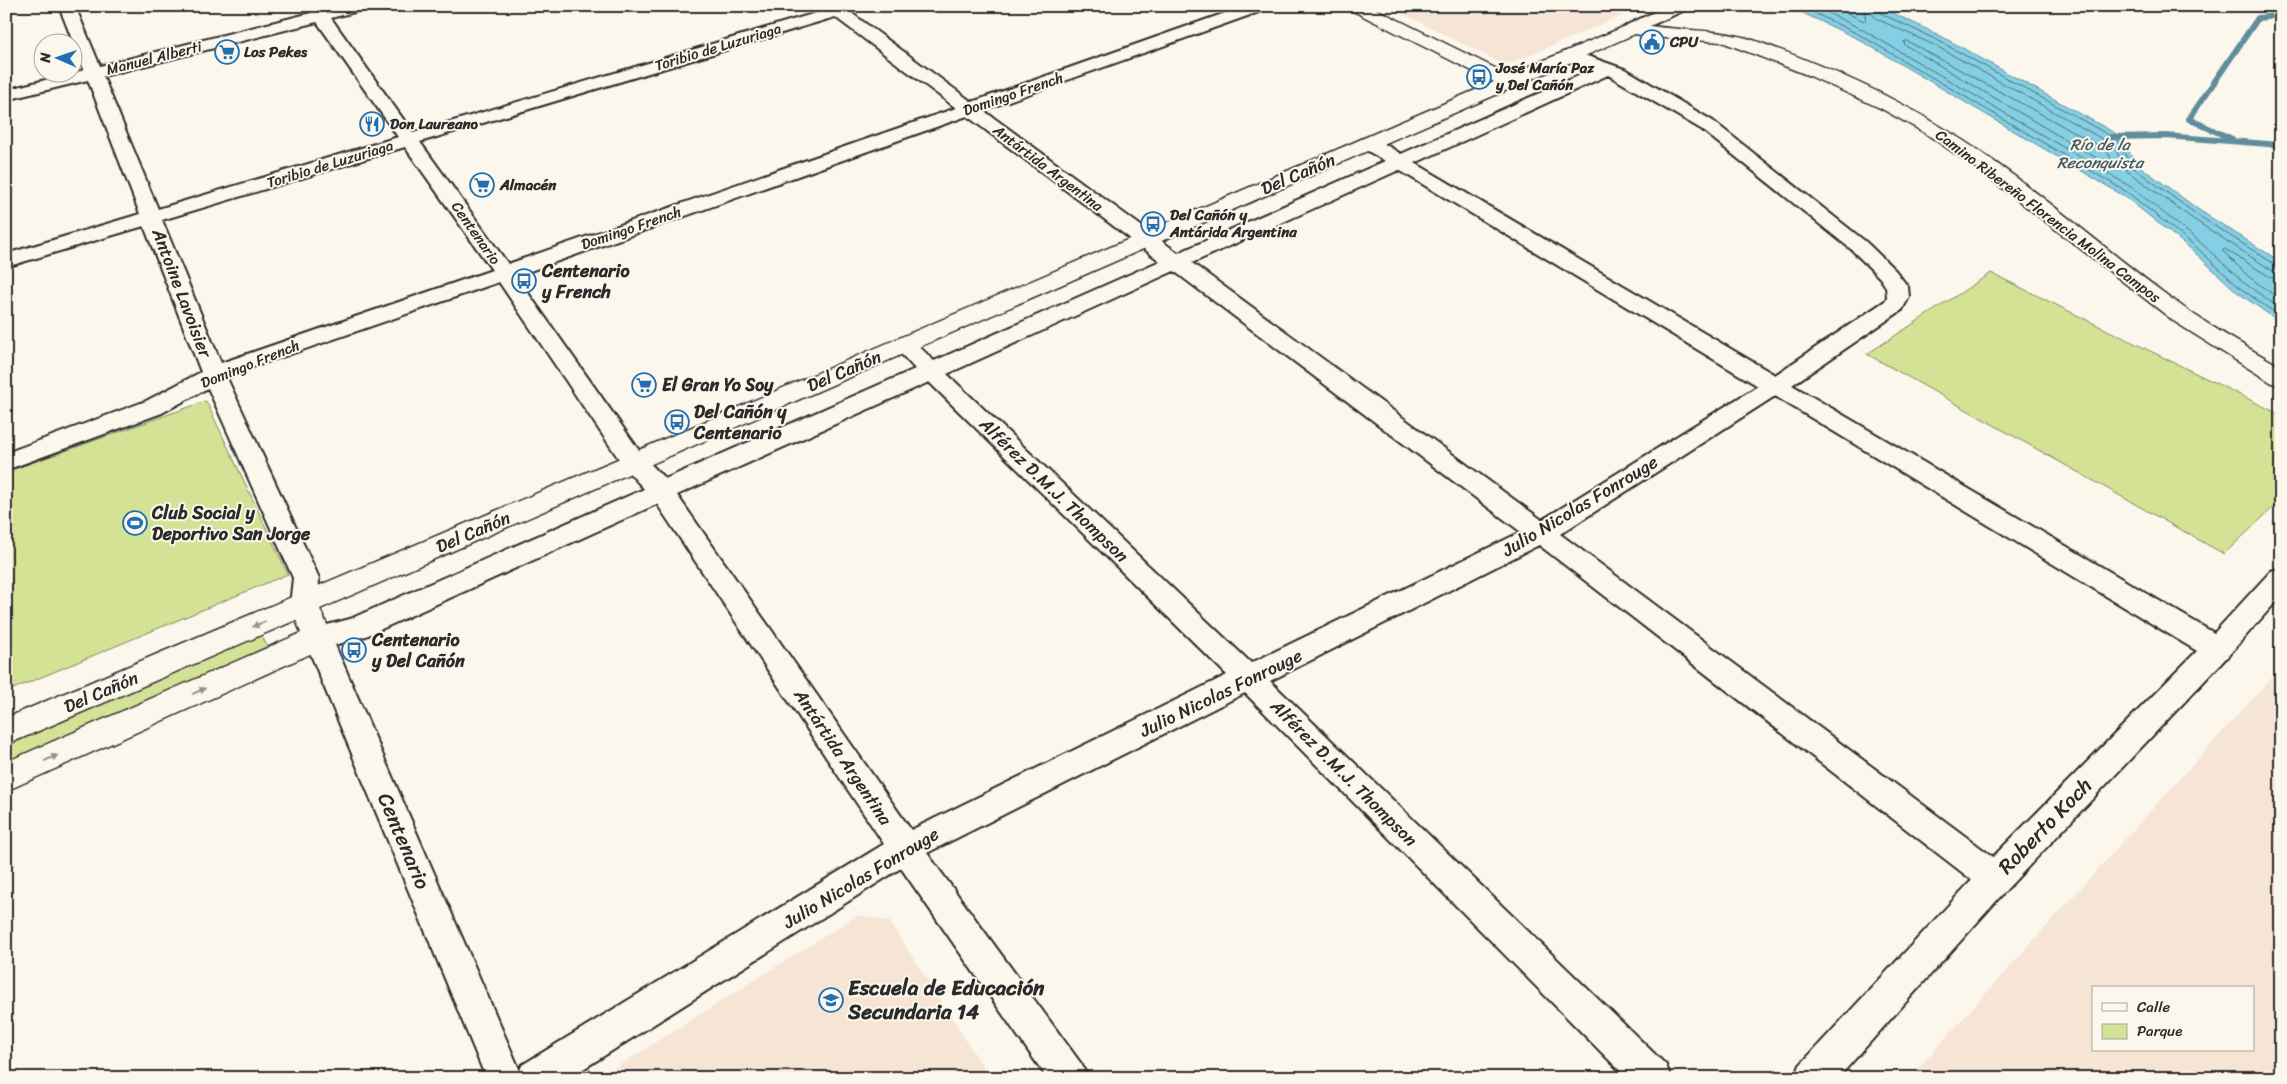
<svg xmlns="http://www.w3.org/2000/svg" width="2287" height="1084" font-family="Sriracha,sans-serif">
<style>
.built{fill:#f6e4d5;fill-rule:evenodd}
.green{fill:#d4e295;stroke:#808660}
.water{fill:#85cfe5;stroke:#618d9b}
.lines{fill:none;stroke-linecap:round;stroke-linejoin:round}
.shore{stroke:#4f6d75;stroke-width:1}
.stream{stroke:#618d9b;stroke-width:6}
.street-casing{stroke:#2b2b2b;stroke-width:4}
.secondary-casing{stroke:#2b2b2b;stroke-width:3}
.street{fill:#fbf7ec;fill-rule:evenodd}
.secondary{fill:#fbf7ec;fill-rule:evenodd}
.oneway{fill:#93918c}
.labels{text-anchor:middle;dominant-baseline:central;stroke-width:4;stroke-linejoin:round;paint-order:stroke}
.far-poi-label{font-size:15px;font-weight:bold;fill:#2b2b2b;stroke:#fbf7ec;text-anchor:start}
.far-street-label{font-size:15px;fill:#2b2b2b;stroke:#fbf7ec}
.far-water-label{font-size:16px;font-style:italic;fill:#465c63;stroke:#fbf7ec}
.street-label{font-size:18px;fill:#2b2b2b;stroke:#fbf7ec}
.poi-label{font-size:18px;font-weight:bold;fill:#2b2b2b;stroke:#fbf7ec;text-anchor:start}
.near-street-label{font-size:21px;fill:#2b2b2b;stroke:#fbf7ec}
.near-poi-label{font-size:21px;font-weight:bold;fill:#2b2b2b;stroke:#fbf7ec;text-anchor:start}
</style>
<rect width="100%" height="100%" fill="#fbf7ec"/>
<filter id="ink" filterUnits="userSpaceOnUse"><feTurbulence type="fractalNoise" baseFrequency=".02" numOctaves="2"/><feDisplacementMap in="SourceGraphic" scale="10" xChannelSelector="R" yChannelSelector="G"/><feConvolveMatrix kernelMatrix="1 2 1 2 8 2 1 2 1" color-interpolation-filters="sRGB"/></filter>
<g filter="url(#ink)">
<g class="built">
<polygon points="1388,6 1644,6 1511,63 1501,63"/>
<path d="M 2281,667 L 2281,1078 L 1909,1078 ZM 2093,988 L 2253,988 L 2253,1050 L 2093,1050 Z"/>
<polygon points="858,915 890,922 990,1078 599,1078"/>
</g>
<g class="green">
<polygon points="1991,273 2281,415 2281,500 2224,554 1867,354"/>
<polygon points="206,401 288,574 6,692 6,472"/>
<polygon points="260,632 268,648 6,762 6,743"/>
</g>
<polygon class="water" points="1788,6 1878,6 1941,36 2122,137 2134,162 2199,210 2281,262 2281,323 2237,292 2192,250 2124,196 1858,39"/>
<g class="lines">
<g class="shore">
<polyline points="1800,6 1860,35 2127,192 2195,246 2240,288 2281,317"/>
<polyline points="1814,6 1863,30 2131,187 2199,241 2244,283 2281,309"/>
<polyline points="1832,6 1864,21 1866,19 1863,6"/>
<polyline points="1871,6 1872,14 1877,19 1936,46 2113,145 2127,171 2193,219 2273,271 2281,272"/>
<polyline points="1877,6 1880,13 1939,41 2118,140 2131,166 2196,214 2276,265 2281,266"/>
<polygon points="1907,41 2107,150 2114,166 2110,166 1905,45 1904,42"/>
<polyline points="2281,280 2270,277 2225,249 2222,250 2249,277 2281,300"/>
</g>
<g class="stream">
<polyline points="2111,137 2165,136 2281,145"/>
<polyline points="2232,139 2189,119 2258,18 2281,15"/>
</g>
<g class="street-casing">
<g id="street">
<path d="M 59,6 L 75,6 L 100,66 L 311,13 L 306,6 L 322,6 L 325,10 L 340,6 L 368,6 L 366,9 L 331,18 L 413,133 L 826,10 L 823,6 L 858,6 L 857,10 L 850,12 L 972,102 L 1245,6 L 1269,6 L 1267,9 L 983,110 L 1178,253 L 1385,161 L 1361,147 L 1359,143 L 1361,139 C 1376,136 1389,147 1401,154 L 1592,70 L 1564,60 L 1562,56 L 1564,52 L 1576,52 L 1627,70 L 1713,121 L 1866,242 L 1895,270 L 1908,287 L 1909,297 L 1902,310 L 1792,385 L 2214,633 L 2271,571 L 2281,568 L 2281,596 L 2227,657 L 2007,889 L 1838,1078 L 1795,1078 L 1800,1065 L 1972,880 L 1539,545 L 1270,681 L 1666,1065 L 1671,1078 L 1627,1078 L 1245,693 L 927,853 L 1082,1065 L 1087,1078 L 1047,1078 L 901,868 L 569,1078 L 486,1078 L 304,638 L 308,630 L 350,619 L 644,489 L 625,468 L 499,282 L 247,369 L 227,378 L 319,578 L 318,605 L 314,612 L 304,616 L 294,612 L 290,605 L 293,578 L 208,388 L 162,413 L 6,470 L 6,453 L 146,401 L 201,372 L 144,226 L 6,267 L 6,254 L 140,214 L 88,80 L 6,100 L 6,90 L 84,70 ZM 835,17 L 956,108 L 508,264 L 420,142 ZM 317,22 L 398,137 L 158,209 L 103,76 ZM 1608,75 L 1701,129 L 1852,250 L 1880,278 L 1886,287 L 1887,297 L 1885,301 L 1775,375 L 1415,163 ZM 967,116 L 1160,261 L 934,361 C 922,350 913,336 896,340 L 893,345 L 915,369 L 665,479 L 643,456 L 516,276 ZM 405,147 L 492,270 L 221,363 L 162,220 ZM 1399,170 L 1758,386 L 1542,520 L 1192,263 ZM 1174,271 L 1521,532 L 1251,663 L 947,374 ZM 929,382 L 1227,675 L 911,830 L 677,495 ZM 1775,396 L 2197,651 L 1993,857 L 1560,534 ZM 657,504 L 884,844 L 522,1065 L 520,1071 L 335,645 L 366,636 Z"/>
<polygon points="1667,6 1689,6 1687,9 1639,31 1627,31 1625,28 1627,25"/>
</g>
</g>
<g class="secondary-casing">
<path id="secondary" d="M 1349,6 L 1370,6 L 1509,75 L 1633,23 C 1674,32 1716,27 1756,41 C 1817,63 1883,91 1938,125 C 2028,178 2105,252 2190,312 C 2219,332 2251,349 2281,367 L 2281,386 L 2272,383 L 2175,322 L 1975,167 L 1925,133 L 1882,109 L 1810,76 L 1722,42 L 1651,37 L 1635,34 L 320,609 L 333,638 L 328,646 L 6,791 L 6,762 L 301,633 L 296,620 L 6,745 L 6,718 L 625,456 L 1494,82 L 1351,10 Z"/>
</g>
<use href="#street" class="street"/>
<use href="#secondary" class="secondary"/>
</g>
<defs><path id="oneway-solid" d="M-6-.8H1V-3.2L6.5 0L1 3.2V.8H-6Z" transform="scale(1.25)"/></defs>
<g class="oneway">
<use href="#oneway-solid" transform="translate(259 624) rotate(157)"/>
<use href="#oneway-solid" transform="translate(199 691) rotate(-24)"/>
<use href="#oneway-solid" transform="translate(51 758) rotate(-24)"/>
</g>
</g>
<defs>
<g id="civic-ring" transform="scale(1.25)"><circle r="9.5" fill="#fbf7ec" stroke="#1f6fb2" stroke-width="1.5"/><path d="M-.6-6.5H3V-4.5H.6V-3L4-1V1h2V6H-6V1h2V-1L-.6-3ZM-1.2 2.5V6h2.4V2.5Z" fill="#1f6fb2"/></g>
<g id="supermarket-ring" transform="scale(1.25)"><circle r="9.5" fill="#fbf7ec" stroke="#1f6fb2" stroke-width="1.5"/><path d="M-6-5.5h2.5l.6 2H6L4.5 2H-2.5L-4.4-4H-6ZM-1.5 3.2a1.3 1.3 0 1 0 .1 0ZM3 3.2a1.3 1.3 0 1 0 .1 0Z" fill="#1f6fb2"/></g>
<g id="bus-ring" transform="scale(1.25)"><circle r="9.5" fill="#fbf7ec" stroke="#1f6fb2" stroke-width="1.5"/><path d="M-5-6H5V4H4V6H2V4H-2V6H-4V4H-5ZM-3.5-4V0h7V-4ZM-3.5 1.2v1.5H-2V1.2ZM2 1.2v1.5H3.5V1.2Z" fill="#1f6fb2"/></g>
<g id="restaurant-ring" transform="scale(1.25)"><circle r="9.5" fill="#fbf7ec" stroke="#1f6fb2" stroke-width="1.5"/><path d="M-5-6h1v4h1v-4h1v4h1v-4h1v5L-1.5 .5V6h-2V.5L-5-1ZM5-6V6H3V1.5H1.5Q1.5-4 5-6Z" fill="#1f6fb2"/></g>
<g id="stadium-ring" transform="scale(1.25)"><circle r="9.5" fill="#fbf7ec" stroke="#1f6fb2" stroke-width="1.5"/><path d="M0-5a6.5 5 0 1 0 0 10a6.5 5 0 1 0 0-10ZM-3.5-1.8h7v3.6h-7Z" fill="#1f6fb2"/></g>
<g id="university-ring" transform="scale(1.25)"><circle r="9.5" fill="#fbf7ec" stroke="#1f6fb2" stroke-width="1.5"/><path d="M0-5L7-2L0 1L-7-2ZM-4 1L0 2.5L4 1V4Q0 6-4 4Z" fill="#1f6fb2"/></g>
</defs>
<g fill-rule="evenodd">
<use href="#civic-ring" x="1652" y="42"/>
<use href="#supermarket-ring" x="227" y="52"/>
<use href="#bus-ring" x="1479" y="77"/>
<use href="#restaurant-ring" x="372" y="124"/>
<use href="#supermarket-ring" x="482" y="185"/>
<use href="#bus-ring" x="1153" y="224"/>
<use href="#bus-ring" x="524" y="281"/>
<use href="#supermarket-ring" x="644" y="385"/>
<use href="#bus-ring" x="677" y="422"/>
<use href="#stadium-ring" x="135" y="523"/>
<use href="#bus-ring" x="354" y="650"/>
<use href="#university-ring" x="831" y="1000"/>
</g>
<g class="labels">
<g class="far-poi-label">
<text x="1670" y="42">CPU</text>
<text x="244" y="52">Los Pekes</text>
<text x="1496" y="68">José María Paz<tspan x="1496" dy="17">y Del Cañón</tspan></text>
<text x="390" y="124">Don Laureano</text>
<text x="500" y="185">Almacén</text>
<text x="1170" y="215">Del Cañón y<tspan x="1170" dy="17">Antárida Argentina</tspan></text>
</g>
<g class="far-street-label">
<text transform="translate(718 47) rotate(-17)">Toribio de Luzuriaga</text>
<text transform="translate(154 58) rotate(-14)">Manuel Alberti</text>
<text transform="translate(1013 94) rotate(-19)">Domingo French</text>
<text transform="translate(330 164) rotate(-17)">Toribio de Luzuriaga</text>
<text transform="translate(1048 168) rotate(37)">Antártida Argentina</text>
<text transform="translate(2048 216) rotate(37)">Camino Ribereño Florencia Molina Campos</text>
<text transform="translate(631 228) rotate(-19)">Domingo French</text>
<text transform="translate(476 233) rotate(55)">Centenario</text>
<text transform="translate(250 364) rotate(-22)">Domingo French</text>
</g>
<g class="far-water-label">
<text x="2100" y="144">Río de la<tspan x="2100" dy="18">Reconquista</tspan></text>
</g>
<g class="street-label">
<text transform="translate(1298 174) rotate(-23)">Del Cañón</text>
<text transform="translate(182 293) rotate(69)">Antoine Lavoisier</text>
<text transform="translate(844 371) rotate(-23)">Del Cañón</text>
<text transform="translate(1054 490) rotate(44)">Alférez D.M.J. Thompson</text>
<text transform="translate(1580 506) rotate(-31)">Julio Nicolas Fonrouge</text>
<text transform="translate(473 532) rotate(-23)">Del Cañón</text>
<text transform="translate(101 692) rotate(-23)">Del Cañón</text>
<text transform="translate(1221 693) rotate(-26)">Julio Nicolas Fonrouge</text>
<text transform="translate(843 757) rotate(56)">Antártida Argentina</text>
<text transform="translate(1344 773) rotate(45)">Alférez D.M.J. Thompson</text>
<text transform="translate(861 878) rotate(-31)">Julio Nicolas Fonrouge</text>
</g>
<g class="poi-label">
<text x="542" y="271">Centenario<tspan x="542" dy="21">y French</tspan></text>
<text x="662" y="385">El Gran Yo Soy</text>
<text x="694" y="412">Del Cañón y<tspan x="694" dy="21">Centenario</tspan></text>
<text x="152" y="513">Club Social y<tspan x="152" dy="21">Deportivo San Jorge</tspan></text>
<text x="372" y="640">Centenario<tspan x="372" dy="21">y Del Cañón</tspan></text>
</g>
<g class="near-street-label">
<text transform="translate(2045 826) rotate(-46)">Roberto Koch</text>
<text transform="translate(404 841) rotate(67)">Centenario</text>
</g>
<g class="near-poi-label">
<text x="848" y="988">Escuela de Educación<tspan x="848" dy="24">Secundaria 14</tspan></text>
</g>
</g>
<rect width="2287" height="1084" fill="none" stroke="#fbf7ec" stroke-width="25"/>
<rect x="12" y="12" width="2262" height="1059" fill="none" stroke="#2b2b2b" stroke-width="2" filter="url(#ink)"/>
<rect x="2092" y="986" width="162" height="65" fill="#fbf7ec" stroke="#a8a59f"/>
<rect x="2102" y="1003" width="25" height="8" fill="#fbf7ec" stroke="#a8a59f"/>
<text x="2137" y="1012" font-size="15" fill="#2b2b2b">Calle</text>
<rect x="2102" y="1024" width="25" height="15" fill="#d4e295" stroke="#a8a59f"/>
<text x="2137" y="1036" font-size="15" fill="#2b2b2b">Parque</text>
<g transform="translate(58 58) rotate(272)"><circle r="24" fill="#fbf7ec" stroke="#a8a59f"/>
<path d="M0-4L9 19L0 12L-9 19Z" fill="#1f6fb2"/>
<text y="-8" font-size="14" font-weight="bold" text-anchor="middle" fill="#2b2b2b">N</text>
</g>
</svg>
